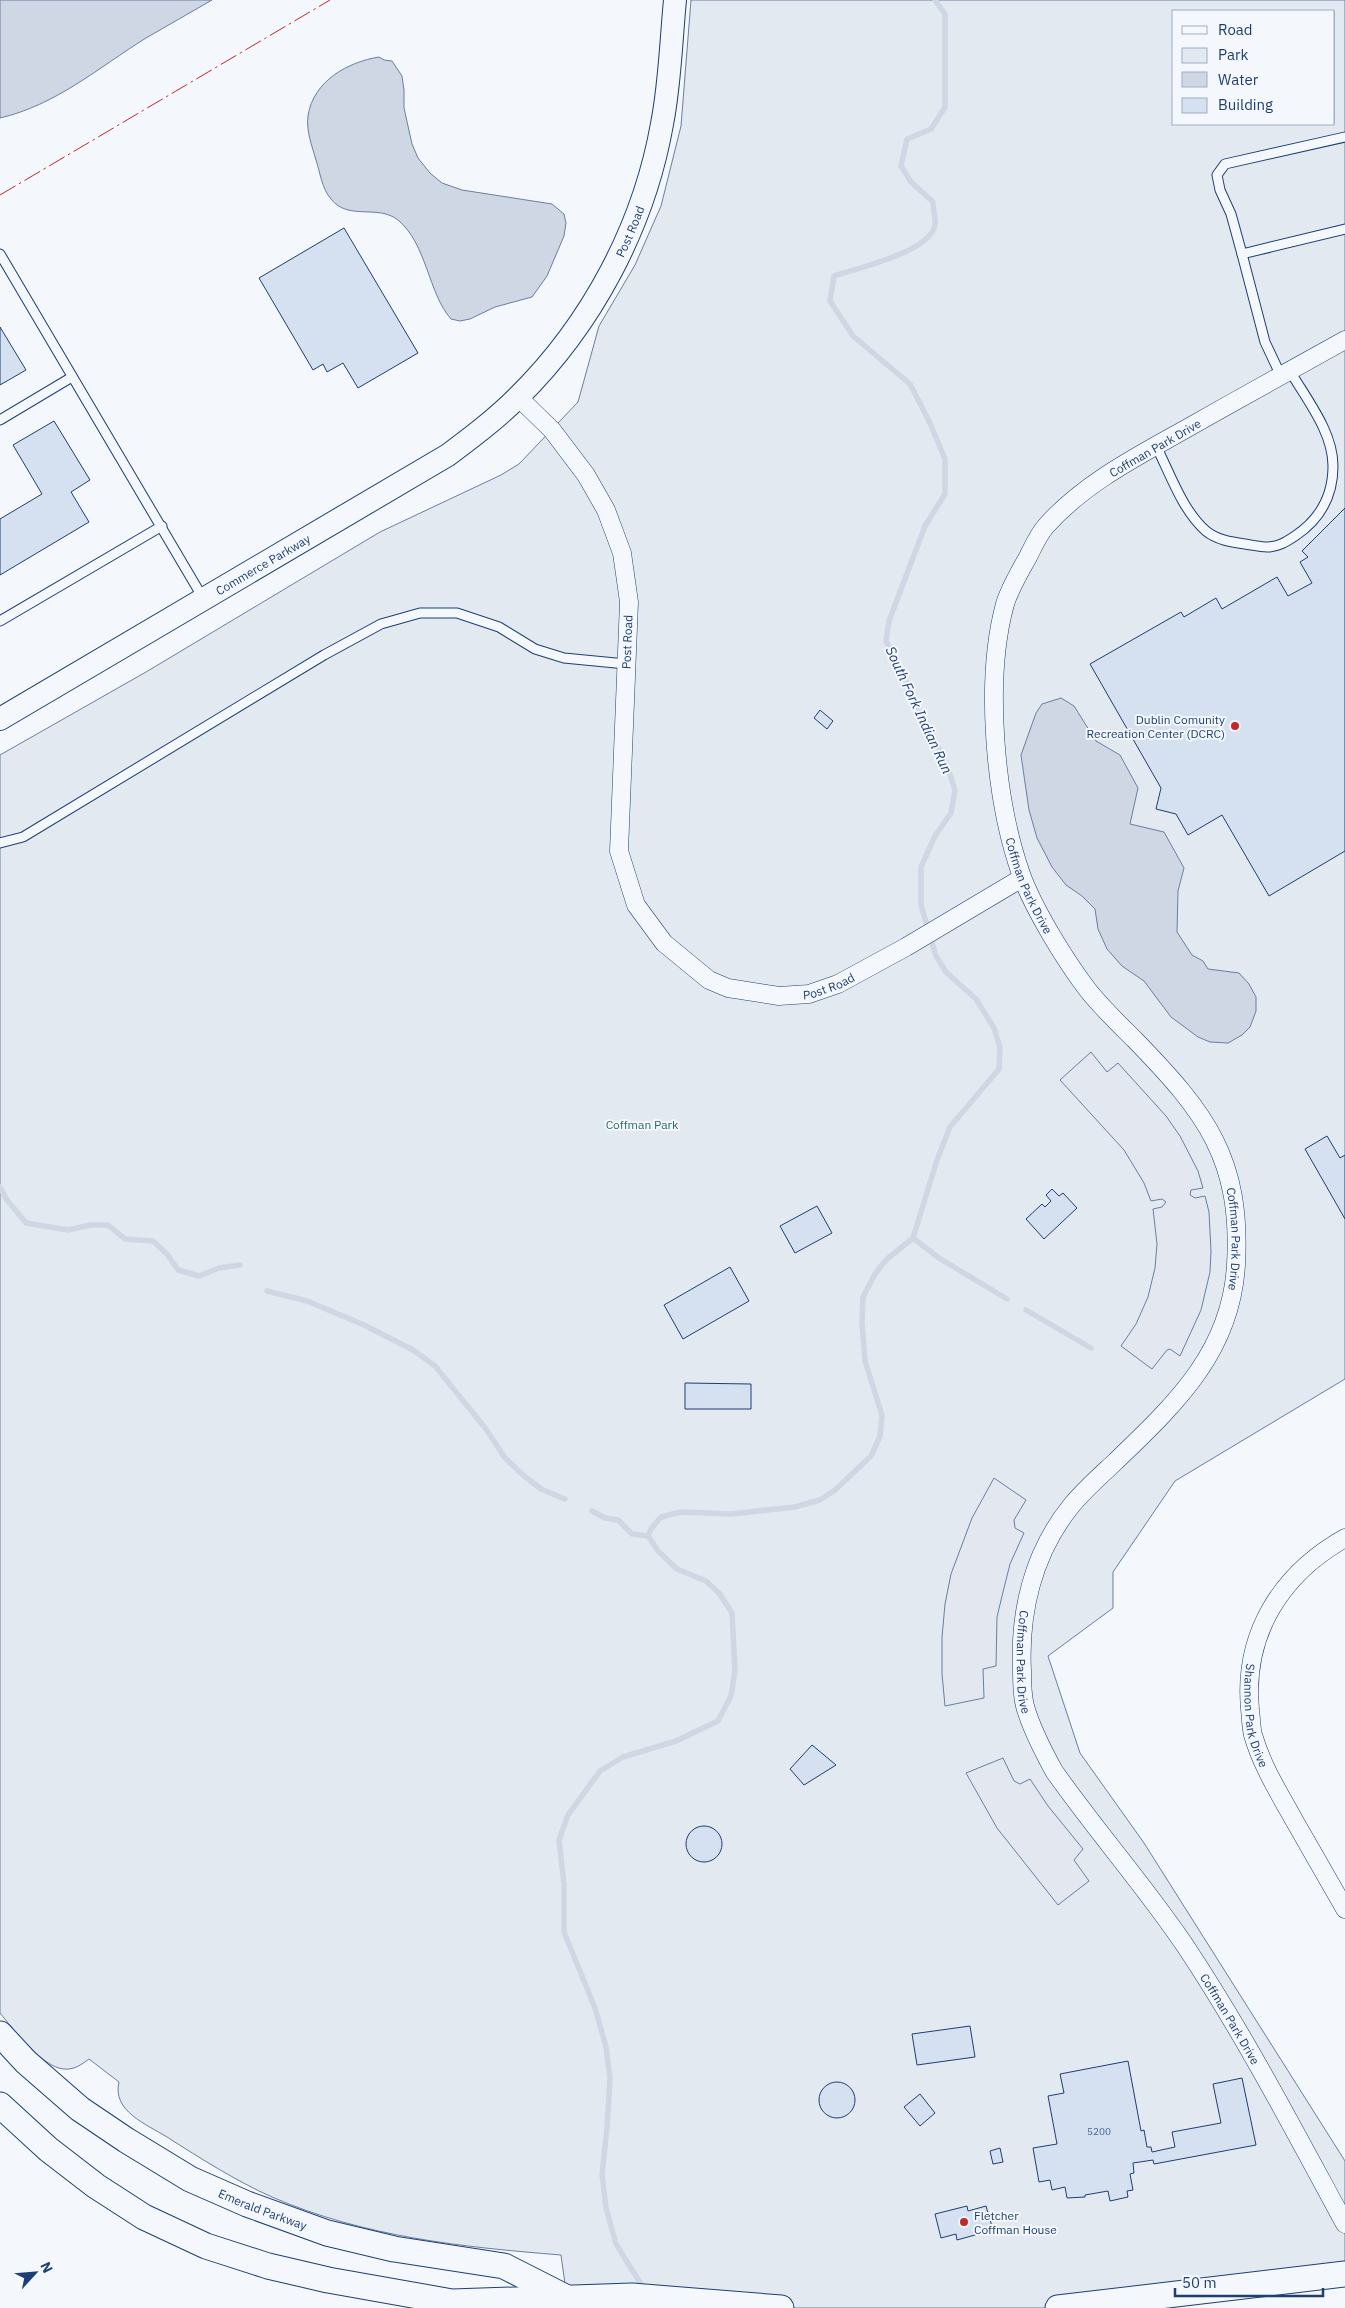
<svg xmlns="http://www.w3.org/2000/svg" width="1345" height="2308" font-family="'IBM Plex Sans',sans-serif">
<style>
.green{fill:#e3e9f0;stroke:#687fa3;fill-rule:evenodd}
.parking{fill:#e3e8f0;stroke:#687fa3}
.water{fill:#cfd7e4;stroke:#687fa3}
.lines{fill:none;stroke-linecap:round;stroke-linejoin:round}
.stream{stroke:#cfd7e4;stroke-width:5.5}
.building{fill:#d5e0f0;stroke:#1d3f73}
.service-casing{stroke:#1d3f73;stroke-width:11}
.minor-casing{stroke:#1d3f73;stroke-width:19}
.tertiary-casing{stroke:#1d3f73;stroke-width:24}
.secondary-casing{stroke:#1d3f73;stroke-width:27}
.service{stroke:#f4f7fb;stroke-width:9}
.minor{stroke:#f4f7fb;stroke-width:18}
.tertiary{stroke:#f4f7fb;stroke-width:22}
.secondary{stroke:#f4f7fb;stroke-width:25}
.power{stroke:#c62828;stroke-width:1;stroke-dasharray:18 4 2.5 4;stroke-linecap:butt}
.poi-dot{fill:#c62828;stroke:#f4f7fb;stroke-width:2}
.labels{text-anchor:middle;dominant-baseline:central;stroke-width:4;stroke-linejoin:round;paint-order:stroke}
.number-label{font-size:10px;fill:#4b6792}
.street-label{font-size:12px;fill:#1d3f73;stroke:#f4f7fb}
.poi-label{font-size:12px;fill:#1d3f73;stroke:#f4f7fb;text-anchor:end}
.park-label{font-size:12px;fill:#2c6c60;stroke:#f4f7fb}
.water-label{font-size:14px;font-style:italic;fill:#1d3f73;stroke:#f4f7fb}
</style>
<rect width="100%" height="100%" fill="#f4f7fb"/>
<path class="green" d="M 691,0 L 1345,0 L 1345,1379 L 1175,1481 L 1113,1572 L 1113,1608 L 1048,1656 L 1080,1753 L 1144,1843 L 1345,2161 L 1345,2274 L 1058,2308 L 781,2308 L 567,2298 L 561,2255 C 462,2247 364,2237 272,2197 C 236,2181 200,2158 167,2137 C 146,2124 112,2111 119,2082 L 89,2059 C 81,2065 74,2070 64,2069 C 43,2068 13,2029 0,2013 L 0,755 L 146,672 L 380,532 L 501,475 L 519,464 L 578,402 L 599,326 L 635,265 L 661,206 L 681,126 ZM 1174,11 L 1334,11 L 1334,124 L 1174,124 Z"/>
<g class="parking">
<polygon points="1091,1052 1107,1072 1118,1063 1166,1116 1180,1136 1198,1171 1203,1188 1191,1190 1190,1195 1195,1198 1205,1196 1209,1212 1211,1251 1210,1272 1201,1310 1180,1356 1170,1349 1167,1350 1152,1369 1121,1346 1136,1324 1148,1297 1155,1268 1157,1244 1153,1209 1162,1207 1166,1202 1162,1199 1151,1201 1144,1183 1124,1150 1060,1080"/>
<polygon points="994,1478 1026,1500 1014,1520 1015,1528 1024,1533 1010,1564 1003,1592 997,1617 996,1666 983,1669 984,1698 945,1706 942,1674 942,1637 945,1604 951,1574 972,1518"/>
<polygon points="1003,1758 1014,1781 1020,1784 1030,1779 1048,1806 1083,1849 1074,1860 1089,1881 1058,1905 997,1828 966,1773"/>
</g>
<g class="water">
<path d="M 0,0 L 212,0 C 190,13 168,25 146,38 C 98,68 56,105 0,118 Z"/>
<path d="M 379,57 L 384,60 L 392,61 L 402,76 L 404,90 L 404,108 L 412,144 L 418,158 L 430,173 L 442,183 L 462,190 L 552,204 L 564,214 L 566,223 L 564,236 L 547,276 L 532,297 L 495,307 L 470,319 L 460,321 L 451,319 C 428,293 427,244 398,220 C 378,204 348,221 331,199 C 322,189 320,172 316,160 C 312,146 306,131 308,116 C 313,81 348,62 379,57 Z"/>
<polygon points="1061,698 1074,706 1096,741 1120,755 1138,788 1130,824 1164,832 1184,868 1178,891 1177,932 1192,955 1203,961 1208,969 1239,973 1249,984 1256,997 1256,1011 1250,1027 1242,1035 1228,1043 1210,1042 1198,1037 1171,1017 1144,981 1122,966 1107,949 1098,929 1095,909 1082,896 1066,885 1052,867 1037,838 1029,810 1021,755 1036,713 1042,704"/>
</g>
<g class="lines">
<g class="stream">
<polyline points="0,1187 7,1200 26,1223 68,1230 90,1225 108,1225 125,1239 153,1241 167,1254 178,1270 199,1276 219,1268 240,1265"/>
<polyline points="913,1238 939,1258 1007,1299"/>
<polyline points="267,1291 307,1301 364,1325 413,1350 435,1366 486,1429 505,1458 523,1475 541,1489 565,1499"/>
<polyline points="1026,1310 1091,1348"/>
<polyline points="592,1511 605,1518 618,1520 632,1534 648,1536"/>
<path d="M 644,2289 L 616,2244 L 606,2208 L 602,2174 L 607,2128 L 610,2078 L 606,2047 L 595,2008 L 564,1932 L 564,1884 L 559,1840 L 568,1815 L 600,1771 L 623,1757 L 676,1741 L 718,1721 L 731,1696 L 735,1671 L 732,1613 L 719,1593 L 706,1581 L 677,1569 L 659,1552 L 648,1536 L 651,1529 L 661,1517 L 681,1512 L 731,1514 L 795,1507 L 820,1500 L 835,1490 L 871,1456 L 880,1436 L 882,1415 L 865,1361 L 862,1322 L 863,1297 L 875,1274 L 886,1260 L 913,1238 L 937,1160 L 950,1127 L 999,1069 L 1000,1048 L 994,1028 L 976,999 L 946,972 L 936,956 L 921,905 L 921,867 L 935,836 L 951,813 L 955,790 L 947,765 L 886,641 L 889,621 L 925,526 L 945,494 L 945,459 L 929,421 L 910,384 L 853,336 L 830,301 L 834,276 C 858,268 930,252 935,225 C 936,219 933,209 933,202 L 911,182 L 901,166 L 907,139 L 931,129 L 945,107 L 945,14 L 935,0"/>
</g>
</g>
<g class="building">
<polygon points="344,228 418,353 358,388 343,363 327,372 323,364 313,370 259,278"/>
<polygon points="0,327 26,370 0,385"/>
<polygon points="54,421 90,480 71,492 89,522 0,575 0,519 42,494 13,445"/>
<polygon points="1345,508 1345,851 1269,896 1222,815 1188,835 1176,814 1156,809 1161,788 1090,664 1181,612 1184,617 1216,598 1222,609 1277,577 1288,596 1312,583 1300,562 1308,557 1302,551"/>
<polygon points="820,710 833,721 827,729 814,718"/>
<polygon points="1327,1136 1340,1158 1345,1155 1345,1219 1305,1149"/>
<polygon points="1052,1189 1059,1196 1063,1193 1077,1208 1044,1239 1026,1219 1042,1204 1045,1207 1051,1201 1046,1195"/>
<polygon points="817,1206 832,1233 795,1253 780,1226"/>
<polygon points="730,1267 749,1301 683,1339 664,1305"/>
<polygon points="685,1383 751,1384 751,1409 685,1409"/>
<polygon points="812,1745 836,1765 804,1785 790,1769"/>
<circle cx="704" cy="1844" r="18"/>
<polygon points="970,2026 975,2057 917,2065 912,2034"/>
<polygon points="1128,2061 1141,2131 1144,2130 1147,2147 1151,2147 1152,2152 1175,2147 1172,2132 1221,2123 1213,2084 1242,2078 1256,2145 1154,2164 1153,2160 1133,2163 1134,2173 1130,2174 1133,2190 1127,2191 1128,2197 1110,2201 1108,2191 1085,2195 1085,2197 1067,2198 1065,2187 1052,2190 1050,2180 1039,2182 1033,2148 1057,2144 1048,2096 1064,2093 1060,2074"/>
<circle cx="837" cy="2100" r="18"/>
<polygon points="920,2094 935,2113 920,2126 904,2107"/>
<polygon points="1000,2148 1003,2162 993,2164 990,2151"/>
<polygon points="967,2206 968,2211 986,2206 993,2230 957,2240 956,2234 941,2238 935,2214"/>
</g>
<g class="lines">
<g class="service-casing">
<g id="service">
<polyline points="0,254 203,598"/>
<polyline points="1242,254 1231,214 1220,190 1217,175 1225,164 1345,137"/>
<polyline points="1281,376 1265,342 1242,254 1345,229"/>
<polyline points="0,420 72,377"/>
<path d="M 1156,446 C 1170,473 1182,510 1206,531 C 1217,540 1231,542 1245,544 C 1252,545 1260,547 1267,547 C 1278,547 1286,542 1295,536 C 1319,520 1333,497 1333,466 C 1333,432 1307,400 1290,371"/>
<polyline points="0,621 162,526"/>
<polyline points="0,843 23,837 324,655 381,624 420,613 457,613 499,627 535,649 564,658 626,664"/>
</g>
</g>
<g class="minor-casing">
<g id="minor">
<path id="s1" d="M 1345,340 C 1293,369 1242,397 1191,426 C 1140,455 1085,482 1046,526 C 1038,535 1033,547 1028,557 C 1020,571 1010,588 1005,604 C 984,681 995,800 1021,874 C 1033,908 1065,960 1087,989 C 1101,1007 1119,1024 1135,1040 C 1206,1113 1242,1159 1236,1265 C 1231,1353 1174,1405 1115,1462 C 1100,1476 1084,1490 1071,1506 C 1033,1553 1019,1612 1022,1671 C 1022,1683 1022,1695 1025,1706 C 1031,1728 1043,1751 1054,1771 C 1096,1831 1145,1886 1186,1947 C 1245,2036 1294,2130 1345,2224"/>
<path id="s2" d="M 518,397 L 552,430 L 586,475 L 606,510 L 622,553 L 629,602 L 619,851 L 636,905 L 664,943 L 709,980 L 728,988 L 779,996 L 809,994 L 838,984 L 906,947 L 1022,878"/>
<path id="s3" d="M 1345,1538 C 1281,1574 1243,1634 1250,1709 C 1251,1717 1251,1727 1253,1735 C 1262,1766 1279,1793 1294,1820 C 1311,1850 1328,1879 1345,1909"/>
</g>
</g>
<g class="tertiary-casing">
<g id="tertiary">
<path id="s4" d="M 0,719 L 448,455 C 472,437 496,419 518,397 C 592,324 644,226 662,124 C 670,84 671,41 675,0"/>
</g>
</g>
<g class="secondary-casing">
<g id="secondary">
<path id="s5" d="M 0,2034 L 26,2062 L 80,2109 L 126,2140 L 190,2179 L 247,2204 L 327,2233 L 394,2249 L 504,2266 L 565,2297"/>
<polyline points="0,2105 48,2149 96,2186 144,2217 206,2246 268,2266 328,2280 452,2302 632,2296 781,2308"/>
<polyline points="1058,2308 1345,2274"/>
</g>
</g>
<use href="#service" class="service"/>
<use href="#minor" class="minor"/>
<use href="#tertiary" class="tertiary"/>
<use href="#secondary" class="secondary"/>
<polyline class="power" points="0,195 330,0"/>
</g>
<g class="poi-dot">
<circle cx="1235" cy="726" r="5"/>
<circle cx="964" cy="2222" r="5"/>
</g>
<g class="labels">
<g class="number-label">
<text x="1099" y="2131">5200</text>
</g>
<g class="street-label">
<text stroke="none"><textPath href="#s4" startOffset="812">Post Road</textPath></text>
<text transform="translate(1155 448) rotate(-30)">Coffman Park Drive</text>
<text stroke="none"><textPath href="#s4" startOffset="305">Commerce Parkway</textPath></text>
<text transform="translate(627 642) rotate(-88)">Post Road</text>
<text stroke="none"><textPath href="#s1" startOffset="729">Coffman Park Drive</textPath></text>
<text stroke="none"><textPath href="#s2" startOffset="774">Post Road</textPath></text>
<text stroke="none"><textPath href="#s1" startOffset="1149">Coffman Park Drive</textPath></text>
<text stroke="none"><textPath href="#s1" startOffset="1642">Coffman Park Drive</textPath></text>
<text stroke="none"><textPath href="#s3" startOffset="215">Shannon Park Drive</textPath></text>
<text stroke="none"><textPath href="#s1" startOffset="2062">Coffman Park Drive</textPath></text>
<text stroke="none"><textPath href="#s5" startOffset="319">Emerald Parkway</textPath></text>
</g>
<g class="poi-label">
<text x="1225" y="719">Dublin Comunity<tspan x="1225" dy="14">Recreation Center (DCRC)</tspan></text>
<text x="974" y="2215" text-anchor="start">Fletcher<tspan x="974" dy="14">Coffman House</tspan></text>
</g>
<g class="park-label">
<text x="642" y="1124">Coffman Park</text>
</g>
<g class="water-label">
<text transform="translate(919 710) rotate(65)">South Fork Indian Run</text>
</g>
</g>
<rect x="1172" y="10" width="162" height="115" fill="#f4f7fb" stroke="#9eadc5"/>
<rect x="1182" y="26" width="25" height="8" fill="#f4f7fb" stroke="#9eadc5"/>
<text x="1218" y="35" font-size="15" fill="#1d3f73">Road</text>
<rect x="1182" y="48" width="25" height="15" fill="#e3e9f0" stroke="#9eadc5"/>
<text x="1218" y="60" font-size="15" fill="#1d3f73">Park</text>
<rect x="1182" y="72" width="25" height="15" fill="#cfd7e4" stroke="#9eadc5"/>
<text x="1218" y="85" font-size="15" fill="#1d3f73">Water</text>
<rect x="1182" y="98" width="25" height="15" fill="#d5e0f0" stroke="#9eadc5"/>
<text x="1218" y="110" font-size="15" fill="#1d3f73">Building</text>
<g transform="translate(35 2273) rotate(64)" stroke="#f4f7fb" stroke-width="4" paint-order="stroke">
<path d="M0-4L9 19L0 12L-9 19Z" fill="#1d3f73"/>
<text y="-8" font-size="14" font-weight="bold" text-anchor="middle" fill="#1d3f73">N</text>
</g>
<path d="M1175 2288v8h148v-8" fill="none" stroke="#1d3f73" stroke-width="2.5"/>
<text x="1182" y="2288" font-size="15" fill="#1d3f73" stroke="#f4f7fb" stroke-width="4" paint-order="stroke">50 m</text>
</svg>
